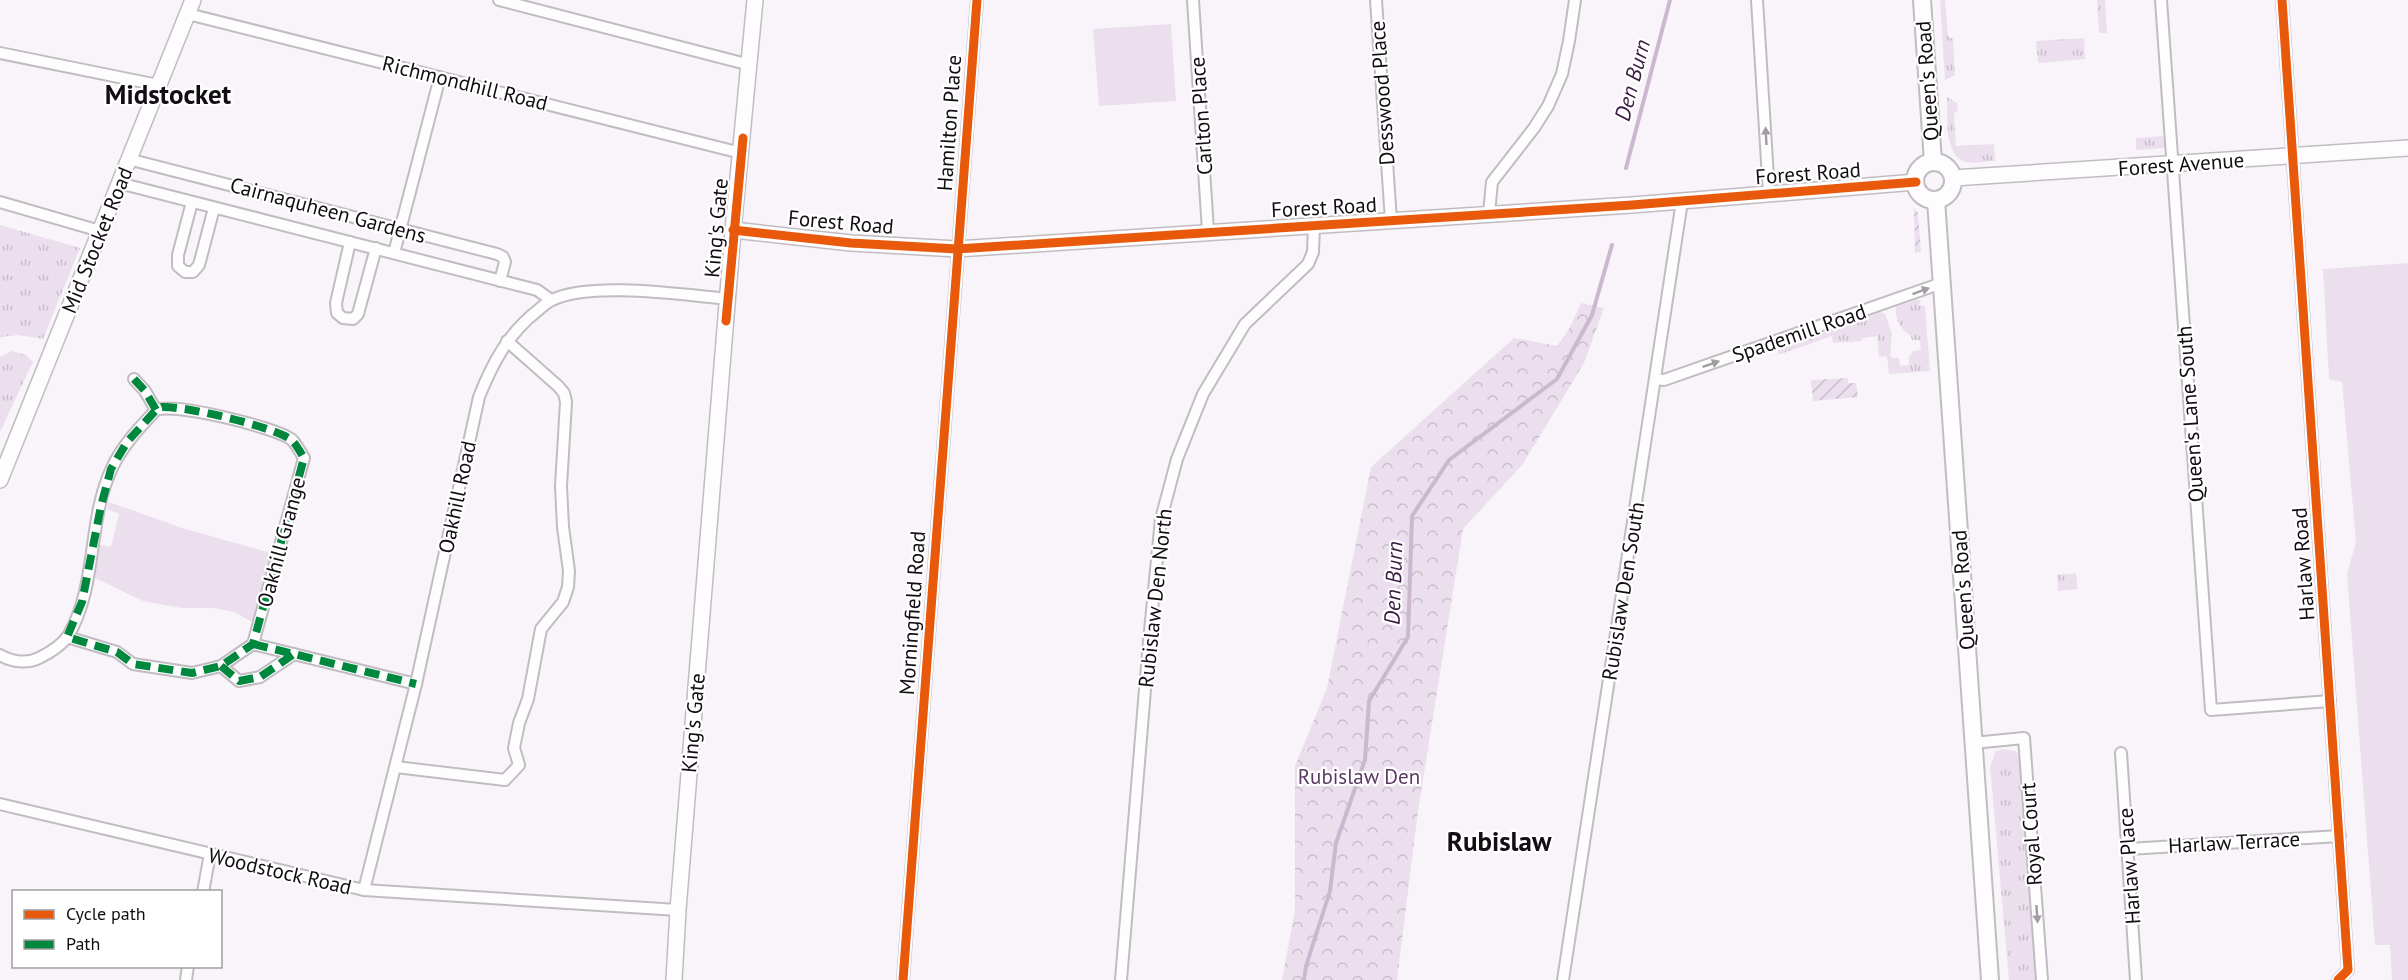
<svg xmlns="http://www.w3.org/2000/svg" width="2408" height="980" font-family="'PT Sans',sans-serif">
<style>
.grass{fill:url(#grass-tufts)}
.forest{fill:url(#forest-crowns)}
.park{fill:#ebdfee}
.garden{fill:url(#garden-furrows)}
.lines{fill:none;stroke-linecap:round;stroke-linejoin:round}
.stream{stroke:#cbb8cf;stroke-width:4}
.street-casing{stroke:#c1bcc2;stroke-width:14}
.secondary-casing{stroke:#c1bcc2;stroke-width:18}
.primary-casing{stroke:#c1bcc2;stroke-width:20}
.street{stroke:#fefdfe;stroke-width:10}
.secondary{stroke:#fefdfe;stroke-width:15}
.primary{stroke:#fefdfe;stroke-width:16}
.quiet{stroke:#00873e;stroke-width:8;stroke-dasharray:15 8;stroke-linecap:butt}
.cycleway-casing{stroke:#fff;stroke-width:13}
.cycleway{stroke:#e8590c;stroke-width:9}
.oneway{fill:#a09da0}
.labels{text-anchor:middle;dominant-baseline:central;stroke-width:4.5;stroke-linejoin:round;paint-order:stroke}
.street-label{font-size:21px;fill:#120c13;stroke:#fff}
.park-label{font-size:21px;fill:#5b3963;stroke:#fff}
.water-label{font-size:22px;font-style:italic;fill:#3b1b43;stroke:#fff}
.district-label{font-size:27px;font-weight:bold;fill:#120c13;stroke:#fff}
</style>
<defs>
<pattern id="grass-tufts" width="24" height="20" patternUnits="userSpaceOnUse" patternTransform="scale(1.5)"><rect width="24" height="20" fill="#ebdfee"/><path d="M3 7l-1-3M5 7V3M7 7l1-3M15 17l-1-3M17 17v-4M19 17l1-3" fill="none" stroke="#c8becb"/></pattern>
<pattern id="forest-crowns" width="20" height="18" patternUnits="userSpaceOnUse" patternTransform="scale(1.5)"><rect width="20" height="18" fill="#ebdfee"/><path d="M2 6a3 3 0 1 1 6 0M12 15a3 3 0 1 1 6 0" fill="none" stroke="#c8becb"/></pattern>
<pattern id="garden-furrows" width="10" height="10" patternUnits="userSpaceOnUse" patternTransform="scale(1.5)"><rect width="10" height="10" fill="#ebdfee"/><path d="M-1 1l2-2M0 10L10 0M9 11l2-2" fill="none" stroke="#c8becb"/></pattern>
</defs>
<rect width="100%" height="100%" fill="#f9f4fa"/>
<g class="grass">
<polygon points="1940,0 1945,0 1948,36 1953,39 1955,75 1945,80"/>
<polygon points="2097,0 2105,0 2107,33 2099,33"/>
<polygon points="2084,38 2085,59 2038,63 2036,41"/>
<path d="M 1947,97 L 1957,103 L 1958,110 L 1954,114 L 1956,146 L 1994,144 L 1995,161 C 1986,161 1975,164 1966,162 C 1943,156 1948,116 1947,97 Z"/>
<polygon points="2164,136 2165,148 2136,150 2136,138"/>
<polygon points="0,225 80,248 43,339 18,335 0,337"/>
<path d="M 1915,300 L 1921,300 L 1919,305 L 1925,306 L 1930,371 L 1889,374 L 1887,356 L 1879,357 L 1877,336 L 1862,338 L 1862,341 L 1833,343 L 1832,336 L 1778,355 L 1777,349 L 1880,312 L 1885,314 L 1892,334 L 1890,355 L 1892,358 L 1899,358 L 1900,366 L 1909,365 L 1909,357 L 1913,351 L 1921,350 L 1920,340 L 1912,340 L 1911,336 C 1900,329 1895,319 1896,307 Z"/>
<polygon points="12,351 26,355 33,362 0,432 0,357"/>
<polygon points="2076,573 2078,589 2058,591 2057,575"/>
<polygon points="2004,749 2016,751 2020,757 2036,980 2009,980 1990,766 1996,751"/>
</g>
<polygon class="forest" points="1581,303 1604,308 1584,363 1523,464 1463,529 1418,811 1397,980 1282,980 1295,910 1295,766 1327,688 1371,467 1514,338 1557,346 1569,329"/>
<g class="park">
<polygon points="1171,24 1176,101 1099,106 1093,29"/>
<polygon points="2408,263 2408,980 2392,980 2390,945 2375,945 2347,574 2356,542 2342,382 2329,379 2323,269"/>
<polygon points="109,502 182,528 271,553 252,622 234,612 214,608 181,608 143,601 95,578 100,545 111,547 119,514 107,509"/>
</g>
<g class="garden">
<polygon points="1914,208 1918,213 1921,252 1915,253"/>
<polygon points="1848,378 1848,383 1856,383 1858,397 1813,401 1811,380"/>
</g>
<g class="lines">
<g class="stream">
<polyline points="1626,168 1670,0"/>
<polyline points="1304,980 1306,966 1330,891 1336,843 1365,760 1369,701 1408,637 1412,516 1449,460 1557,379 1592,315 1612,245"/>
</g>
<g class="street-casing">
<g id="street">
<polyline points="499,0 750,65"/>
<polyline points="1193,0 1208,231"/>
<polyline points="1376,0 1391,221"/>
<polyline points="1757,0 1769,194"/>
<polyline points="2161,0 2211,710 2330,701"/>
<polyline points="2282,0 2348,970 2338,980"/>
<polyline points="188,14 741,153"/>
<polyline points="0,53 158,85"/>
<polyline points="128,159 497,254 503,257 505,262 500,281"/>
<polyline points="119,183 537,290 551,300"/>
<polyline points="0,202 100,231"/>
<polyline points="192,202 178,255 178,266 185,272 193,272 199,265 214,208"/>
<polyline points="1489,213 1492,182 1534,128 1548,106 1562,74 1569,41 1575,0"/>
<polyline points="350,242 336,303 337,313 343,318 353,319 358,314 376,248"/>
<polyline points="394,253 440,77"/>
<polyline points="134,379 145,391 156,410"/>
<polyline points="1655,379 1664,380 1942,283"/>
<polyline points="253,644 416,684"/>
<path d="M 0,655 C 12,662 27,664 39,658 C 49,653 62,645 68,636 C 98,586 87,520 112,468 C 122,446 139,428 156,410 C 174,402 273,427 291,439 C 296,443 300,452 304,458 L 253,644 L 221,666 L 192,673 L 133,664 L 117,652 L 67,637"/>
<polyline points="221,666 239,681 260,677 294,654"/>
<polyline points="1973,743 2024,738 2042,980"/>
<polyline points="2121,753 2136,980"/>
<polyline points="396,767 505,780 519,765 514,748 519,723 528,699 541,629 563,602 568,587 569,571 563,527 561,486 566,402 564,393 558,386 507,341"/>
<polyline points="0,804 364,890 678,910"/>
<polyline points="2128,849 2340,836"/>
<path d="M 364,890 L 416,684 L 479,397 C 493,362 508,334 537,311 C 542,307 547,302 552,300 C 592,281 683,295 729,299"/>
<polyline points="203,892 210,854"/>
<polyline points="186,980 188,966"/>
<polyline points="903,980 977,0"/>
<polyline points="1121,980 1149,641 1161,519 1177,459 1203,394 1245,324 1308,264 1313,252 1314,226"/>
<polyline points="1563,980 1682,201"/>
</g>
</g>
<g class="secondary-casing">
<g id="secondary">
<polyline points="1953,178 2408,148"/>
<polyline points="733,230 851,243 957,249 1632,205 1916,182"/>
<polyline points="0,480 193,0"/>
<polyline points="674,980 678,910 733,230 755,0"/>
</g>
</g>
<g class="primary-casing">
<g id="primary">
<polyline points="1922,0 1933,162"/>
<circle cx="1934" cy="181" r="19"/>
<polyline points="1936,200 1990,980"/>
</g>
</g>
<use href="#street" class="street"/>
<use href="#secondary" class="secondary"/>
<use href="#primary" class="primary"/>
<g class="quiet">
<polyline points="134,379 145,391 156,410"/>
<path d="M 162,407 C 186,406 270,426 290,439 C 296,443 300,452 304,458 L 253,644 L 221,666 L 192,673 L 133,664 L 117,652 L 67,637 L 82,602 L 101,506 L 111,469 L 127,442 L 156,410 Z"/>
<polyline points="253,644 416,684"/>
<polyline points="221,666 239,681 260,677 294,654"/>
</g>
<g class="cycleway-casing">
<g id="cycleway">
<polyline points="2282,0 2348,970 2338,980"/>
<polyline points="733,230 851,243 957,249 1632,205 1916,182"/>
<polyline points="726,321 743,138"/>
<polyline points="903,980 977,0"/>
</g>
</g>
<use href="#cycleway" class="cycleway"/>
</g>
<defs><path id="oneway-solid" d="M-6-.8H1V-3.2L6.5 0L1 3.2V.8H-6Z" transform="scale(1.5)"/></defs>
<g class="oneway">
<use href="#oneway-solid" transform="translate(1766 136) rotate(-93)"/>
<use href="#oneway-solid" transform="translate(1921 291) rotate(-20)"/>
<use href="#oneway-solid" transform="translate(1711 364) rotate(-19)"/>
<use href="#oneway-solid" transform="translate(2037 914) rotate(86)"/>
</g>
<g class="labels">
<g class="street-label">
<text transform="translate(1927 81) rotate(-94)">Queen's Road</text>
<text transform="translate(465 83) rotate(14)">Richmondhill Road</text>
<text transform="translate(1382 93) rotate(-94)">Desswood Place</text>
<text transform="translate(1201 116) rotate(-94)">Carlton Place</text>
<text transform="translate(949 123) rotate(-86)">Hamilton Place</text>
<text transform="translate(2181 164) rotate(-4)">Forest Avenue</text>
<text transform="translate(1808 173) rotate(-4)">Forest Road</text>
<text transform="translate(1324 207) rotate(-3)">Forest Road</text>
<text transform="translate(328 210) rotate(15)">Cairnaquheen Gardens</text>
<text transform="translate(841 222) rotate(5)">Forest Road</text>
<text transform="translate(716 228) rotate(-85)">King's Gate</text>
<text transform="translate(97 240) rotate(-68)">Mid Stocket Road</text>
<text transform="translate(1799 333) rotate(-19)">Spademill Road</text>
<text transform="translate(2190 414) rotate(-94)">Queen's Lane South</text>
<text transform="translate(457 497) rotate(-78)">Oakhill Road</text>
<text transform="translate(281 542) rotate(-75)">Oakhill Grange</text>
<text transform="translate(2303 564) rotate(-94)">Harlaw Road</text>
<text transform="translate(1963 590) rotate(-94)">Queen's Road</text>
<text transform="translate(1623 591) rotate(-81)">Rubislaw Den South</text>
<text transform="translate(1155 598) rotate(-84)">Rubislaw Den North</text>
<text transform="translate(912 613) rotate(-86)">Morningfield Road</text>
<text transform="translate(693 723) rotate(-85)">King's Gate</text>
<text transform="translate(2031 834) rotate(-94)">Royal Court</text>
<text transform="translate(2234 842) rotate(-3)">Harlaw Terrace</text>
<text transform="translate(2129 866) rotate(-94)">Harlaw Place</text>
<text transform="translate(280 871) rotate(13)">Woodstock Road</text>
</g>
<g class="park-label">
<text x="1359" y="776">Rubislaw Den</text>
</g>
<g class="water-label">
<text transform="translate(1632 80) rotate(-75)">Den Burn</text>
<text transform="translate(1393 583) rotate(-88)">Den Burn</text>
</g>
<g class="district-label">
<text x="168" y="94">Midstocket</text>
<text x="1499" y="841">Rubislaw</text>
</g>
</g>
<rect x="12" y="890" width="210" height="78" fill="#ffffff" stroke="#a09ea1" stroke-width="1.5"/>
<rect x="24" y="910" width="30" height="9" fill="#e8590c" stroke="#a09ea1" stroke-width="1.5"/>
<text x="66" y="920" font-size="18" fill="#120c13">Cycle path</text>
<rect x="24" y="940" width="30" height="9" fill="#00873e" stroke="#a09ea1" stroke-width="1.5"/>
<text x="66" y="950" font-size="18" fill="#120c13">Path</text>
</svg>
